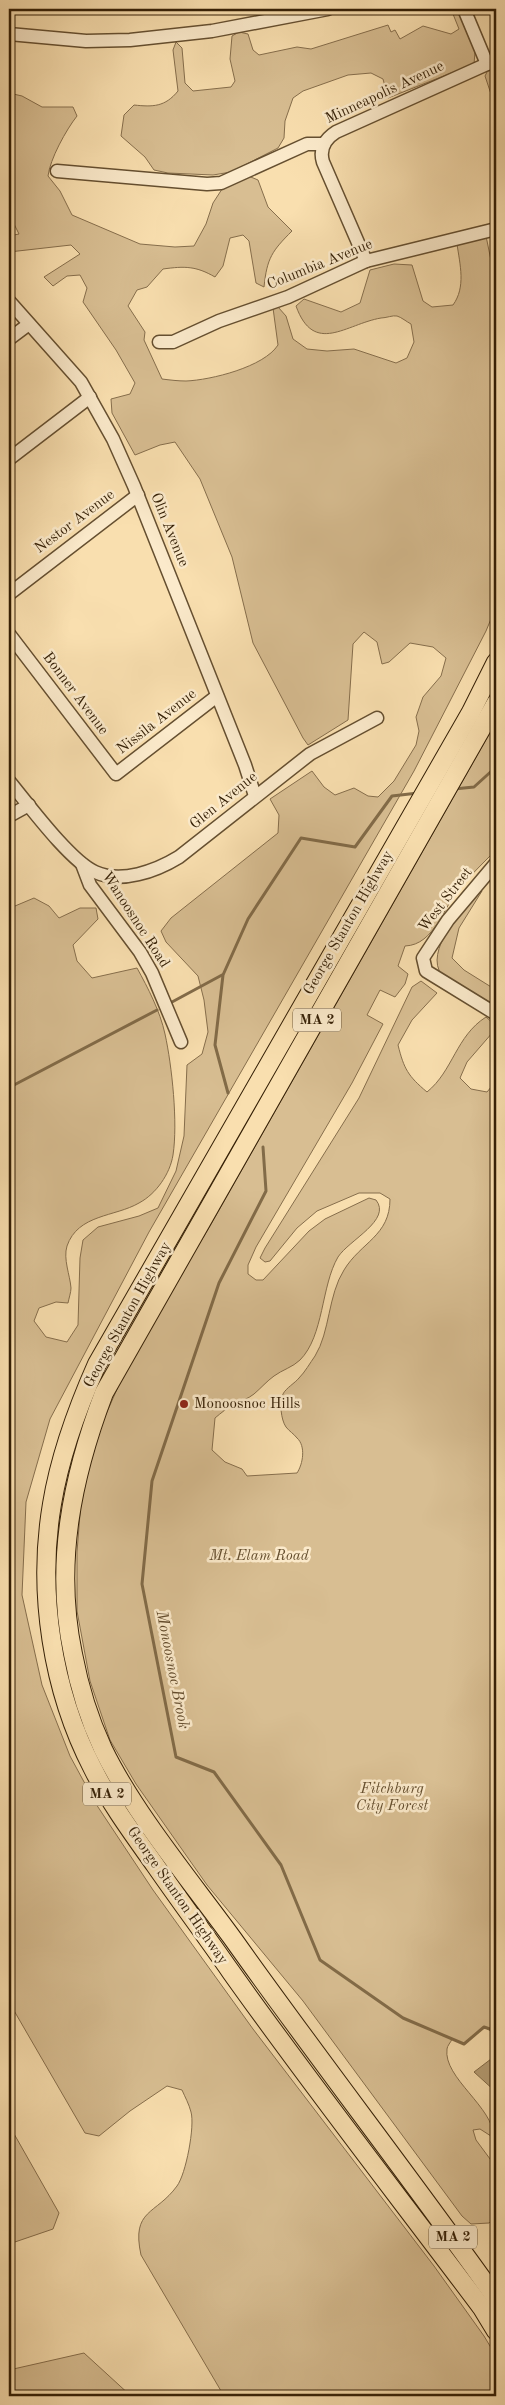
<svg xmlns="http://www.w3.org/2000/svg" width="505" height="2405" font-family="'Old Standard TT',serif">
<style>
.green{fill:#d8be92;stroke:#866e4c}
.water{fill:#b69e75;stroke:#826b48}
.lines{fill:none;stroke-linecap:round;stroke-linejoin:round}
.stream{stroke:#826b48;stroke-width:3}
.minor-casing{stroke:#654f30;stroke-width:15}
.highway-casing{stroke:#341f05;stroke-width:20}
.minor{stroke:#fbeacb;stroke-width:12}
.highway{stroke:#f9dfaf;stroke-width:18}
.poi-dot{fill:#8f2418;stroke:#fbeacb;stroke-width:2}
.labels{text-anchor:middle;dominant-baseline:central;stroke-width:5;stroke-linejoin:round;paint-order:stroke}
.shield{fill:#fbeacb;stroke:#705c40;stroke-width:1}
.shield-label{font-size:14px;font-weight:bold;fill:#341f05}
.street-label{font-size:15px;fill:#341f05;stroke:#fbeacb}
.poi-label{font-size:15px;fill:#341f05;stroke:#fbeacb;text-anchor:start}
.park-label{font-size:15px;font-style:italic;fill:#654f2f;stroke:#fbeacb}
.water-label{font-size:16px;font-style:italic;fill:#624b2c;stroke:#fbeacb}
</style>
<rect width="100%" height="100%" fill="#f9dfaf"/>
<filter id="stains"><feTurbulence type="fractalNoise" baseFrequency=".004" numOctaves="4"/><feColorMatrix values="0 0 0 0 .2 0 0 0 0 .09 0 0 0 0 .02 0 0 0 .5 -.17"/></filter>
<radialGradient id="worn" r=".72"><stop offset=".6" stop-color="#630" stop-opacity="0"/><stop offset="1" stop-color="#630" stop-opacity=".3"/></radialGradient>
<g class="green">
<path d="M 451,9 L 459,9 L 475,52 L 474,64 L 388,98 L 383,79 L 371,73 L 348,75 L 303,91 L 293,98 L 285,121 L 284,138 L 278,148 L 231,172 L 213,175 L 168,173 L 154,170 L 145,157 L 121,136 L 124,115 L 134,105 C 153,107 165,107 178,91 L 173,50 L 176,42 L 182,48 L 185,83 L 193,91 L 231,87 L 235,81 L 230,59 L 232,36 L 239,32 L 248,34 L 253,50 L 259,55 L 297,47 L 311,49 L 388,25 L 391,32 L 395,30 L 400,39 L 423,26 L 451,34 L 459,29 Z"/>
<polygon points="496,67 496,109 485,76 488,70"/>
<path d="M 9,93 L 22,96 L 42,107 L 73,107 L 77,116 C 66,130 50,159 48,176 L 60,191 L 72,215 L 140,244 L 175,247 L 194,246 L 206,224 L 213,203 L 224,186 L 246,175 L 258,180 L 268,207 L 292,231 C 272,251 267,258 264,287 L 256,283 L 249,241 L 243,235 L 230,238 L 223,266 L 215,277 C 196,266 185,266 163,269 L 147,287 L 137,290 L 128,306 L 145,332 L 144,340 L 162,379 C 170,380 178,381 186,381 C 211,380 264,367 278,345 L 273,308 L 278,307 L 286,316 L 293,339 L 307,349 L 327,351 L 354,349 L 396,363 L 407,358 L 414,342 L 411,324 C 407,322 401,317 397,316 C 393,315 386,318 381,318 C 346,324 314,356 296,306 L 304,299 L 341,312 L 360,303 L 370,270 L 394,264 L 412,265 L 423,301 L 432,307 L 453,305 C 466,287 460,265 457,244 L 486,236 L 493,270 L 496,270 L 496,607 L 486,631 L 414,771 L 149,1232 L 50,1419 L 26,1502 L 22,1595 L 42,1685 L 70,1756 L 96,1804 L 153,1890 L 253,2029 L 434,2266 L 484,2336 L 496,2356 L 496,2396 L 224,2396 L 141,2255 C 131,2209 156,2215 177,2186 C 186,2174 195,2126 191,2112 C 189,2104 185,2097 182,2090 L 167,2086 L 130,2111 L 99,2136 L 85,2133 L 9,2002 L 9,904 L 15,906 L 34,898 L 49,906 L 59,918 L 80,908 L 96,908 L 98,919 L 73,945 L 77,961 L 92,978 L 137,968 C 148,988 160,1011 165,1034 C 172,1066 178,1123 173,1155 C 170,1174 156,1194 139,1203 C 115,1217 78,1214 67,1246 C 63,1259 70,1275 71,1288 C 71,1292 69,1298 68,1303 L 56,1302 L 39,1308 L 34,1321 L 46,1337 L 67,1342 L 78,1325 L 80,1258 L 83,1240 L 98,1227 L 139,1216 L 158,1208 L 176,1171 L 184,1136 L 187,1065 L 202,1054 L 208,1032 L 204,1000 L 198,976 L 166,942 L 161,931 L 171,918 L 278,833 L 279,815 L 270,799 L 312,771 L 324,787 L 335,795 L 354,788 L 368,796 L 378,797 L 394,781 L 416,745 L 419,731 L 416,717 L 423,697 L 441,676 L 446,658 L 433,647 L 410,643 L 389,662 L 382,664 L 377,642 L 364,632 L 353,644 L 348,720 L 308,745 L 303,738 L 253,643 L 232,557 L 200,479 L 175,442 L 160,445 L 135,455 L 112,413 L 111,399 L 130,394 L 135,383 L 116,350 L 83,302 L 87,288 L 80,275 L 67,276 L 53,286 L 44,277 L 80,254 L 71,245 L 9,252 L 9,236 L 19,234 L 9,214 Z"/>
<path d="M 496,722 L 496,850 C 484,862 472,874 461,886 C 444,905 435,945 405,946 L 398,966 L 408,974 L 405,984 L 395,997 L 380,990 L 367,1015 L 383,1024 L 352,1083 L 256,1247 L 248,1265 L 248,1274 L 256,1280 L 263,1280 L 309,1231 L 325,1219 L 369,1198 L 376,1200 C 392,1220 349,1240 338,1257 C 321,1286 324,1336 300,1360 C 293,1367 282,1370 274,1376 C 267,1381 261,1388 254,1394 C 248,1399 240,1401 234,1404 C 227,1408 221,1413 215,1418 L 212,1450 L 225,1462 L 242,1469 L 247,1476 L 297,1473 C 303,1464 306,1446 297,1438 C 294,1434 289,1431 286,1427 C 281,1420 279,1402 283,1394 C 286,1388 295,1383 299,1378 C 305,1372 310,1363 315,1356 C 330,1332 328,1295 344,1270 C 361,1242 390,1236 390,1199 L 380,1193 L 359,1193 L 317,1211 L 297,1228 L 270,1261 L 265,1262 L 260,1258 L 265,1248 L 359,1098 L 412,987 L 421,981 L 437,993 L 412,1020 L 398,1045 C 404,1069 408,1076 427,1092 C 453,1071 456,1036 486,1017 L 495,1025 L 493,1032 L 467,1062 L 460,1078 L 471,1089 L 487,1092 L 492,1086 L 496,1065 L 496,2034 L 484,2027 L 464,2044 L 452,2039 C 451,2042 447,2046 447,2049 C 443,2078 494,2107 494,2138 L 480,2129 L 473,2130 L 476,2140 L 496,2167 L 496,2218 L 489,2223 L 471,2224 L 462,2216 L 303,2001 L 207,1885 L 136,1784 L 110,1740 L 90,1681 L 77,1611 L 77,1552 L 82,1489 L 96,1437 L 132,1355 L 210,1226 Z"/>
<path d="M 477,890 L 482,891 L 459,928 L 452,958 L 464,970 L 496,990 L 496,1005 C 486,1000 447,982 442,975 C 423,952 464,907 477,890 Z"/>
<polygon points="9,2125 59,2213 53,2229 9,2244"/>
<polygon points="84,2353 131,2396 9,2396 9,2370"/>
</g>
<polygon class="water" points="491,2059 496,2061 496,2092 474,2072"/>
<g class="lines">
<g class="stream">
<polyline points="454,789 474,787 496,767"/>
<polyline points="172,1002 222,975"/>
<polyline points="9,1083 14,1085 157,1010"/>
<polyline points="228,1093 215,1045 223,975 248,919 301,838 355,847 392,796 418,793"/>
<polyline points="263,1147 266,1191 219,1283 152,1481 142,1584 176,1757 214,1772 281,1865 320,1960 403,2018 464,2044 484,2027 496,2031"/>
</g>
<g class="minor-casing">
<g id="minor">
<polyline points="464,9 487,64"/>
<polyline points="9,34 86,41 130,40 212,31 328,9"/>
<polyline points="57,171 207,184 221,183 307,144 324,144"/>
<path d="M 366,261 L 323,162 C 319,149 325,139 336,132 L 496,60"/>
<polyline points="9,301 81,382 113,439 134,486 245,765 255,796"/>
<polyline points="9,339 29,324"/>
<polyline points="159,342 173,342 219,321 288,297 366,261 496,229"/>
<polyline points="9,459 90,397"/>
<polyline points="9,594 138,495"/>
<polyline points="9,634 116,774 217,696"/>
<path d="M 9,781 C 28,804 70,861 95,872 C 121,884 156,871 179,857 L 310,754 L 377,718"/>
<polyline points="9,816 29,805"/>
<polyline points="496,863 448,920 423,958 426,971 496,1014"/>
<polyline points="82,864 90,885 140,952 152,973 181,1042"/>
</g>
</g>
<g class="highway-casing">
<g id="highway">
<path d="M 496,662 L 471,712 L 97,1364 C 77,1409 60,1455 52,1504 C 37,1592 52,1690 93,1769 C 110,1803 133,1834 155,1865 C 180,1901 206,1936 231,1972 C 312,2086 398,2196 482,2308 L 496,2331"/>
<path d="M 496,703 L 104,1393 C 72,1477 54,1564 73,1654 C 79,1686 89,1719 103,1749 C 134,1813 190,1880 233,1939 C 319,2060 410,2177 496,2298"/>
</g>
</g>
<use href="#minor" class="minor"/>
<use href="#highway" class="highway"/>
</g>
<circle class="poi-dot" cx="184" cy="1404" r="5"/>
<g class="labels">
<g class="shield">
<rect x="293" y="1008.5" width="48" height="23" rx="4"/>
<rect x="83" y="1782.5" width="48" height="23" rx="4"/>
<rect x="429" y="2225.5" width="48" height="23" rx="4"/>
</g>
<g class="shield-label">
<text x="317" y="1020">MA 2</text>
<text x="107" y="1794">MA 2</text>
<text x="453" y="2237">MA 2</text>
</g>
<g class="street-label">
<text transform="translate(385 93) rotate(-25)">Minneapolis Avenue</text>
<text transform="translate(320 265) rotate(-22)">Columbia Avenue</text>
<text transform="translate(75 522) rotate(-37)">Nestor Avenue</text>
<text transform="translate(169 530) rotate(68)">Olin Avenue</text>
<text transform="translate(75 694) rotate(53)">Bonner Avenue</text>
<text transform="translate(157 722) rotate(-38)">Nissila Avenue</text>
<text transform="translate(224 801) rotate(-39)">Glen Avenue</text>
<text transform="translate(446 900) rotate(-52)">West Street</text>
<text transform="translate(135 920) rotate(57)">Wanoosnoc Road</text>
<text transform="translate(349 923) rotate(-60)">George Stanton Highway</text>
<text transform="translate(128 1315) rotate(-61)">George Stanton Highway</text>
<text transform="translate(177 1896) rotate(55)">George Stanton Highway</text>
</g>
<g class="poi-label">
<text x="194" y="1404">Monoosnoc Hills</text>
</g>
<g class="park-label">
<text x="259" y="1556">Mt. Elam Road</text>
<text x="392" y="1789">Fitchburg<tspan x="392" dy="17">City Forest</tspan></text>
</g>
<g class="water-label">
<text transform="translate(172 1670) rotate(79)">Monoosnoc Brook</text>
</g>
</g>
<rect width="505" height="2405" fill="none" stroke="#f9dfaf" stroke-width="30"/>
<rect x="10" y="10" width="485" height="2385" fill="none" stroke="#341f05" stroke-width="2.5"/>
<rect x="15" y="15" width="475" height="2375" fill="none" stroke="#341f05"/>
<rect width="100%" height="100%" filter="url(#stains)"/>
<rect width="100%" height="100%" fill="url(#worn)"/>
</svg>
